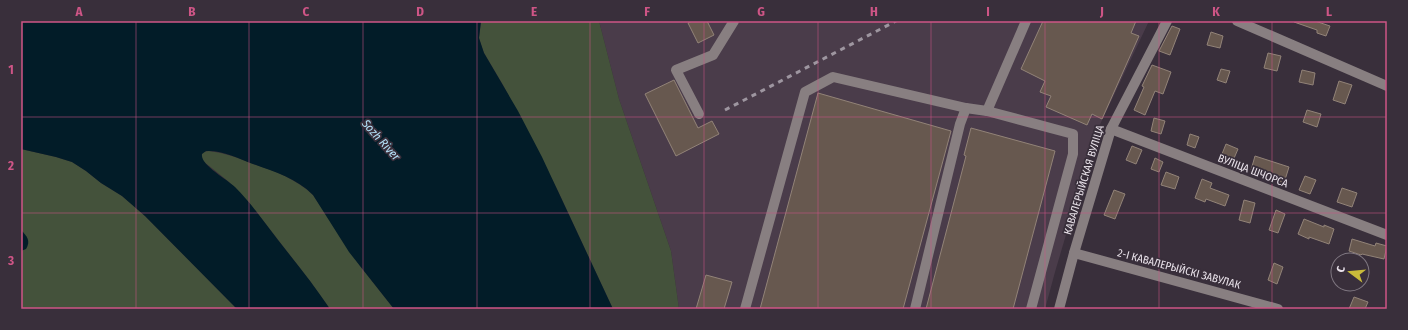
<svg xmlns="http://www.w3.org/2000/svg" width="1408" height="330" font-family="'Fira Sans Condensed',sans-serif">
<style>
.industrial{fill:#4a3c4a}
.green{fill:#44523b}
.water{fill:#021c28}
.building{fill:#67584f;stroke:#928378}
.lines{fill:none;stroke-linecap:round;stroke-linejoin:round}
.minor{stroke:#887f81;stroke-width:10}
.rail{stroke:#9e96a0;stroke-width:3;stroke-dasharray:5 5;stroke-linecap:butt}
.grid{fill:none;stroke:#ce5586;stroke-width:1;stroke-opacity:0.55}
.labels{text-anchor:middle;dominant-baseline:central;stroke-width:3.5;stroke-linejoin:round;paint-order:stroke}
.street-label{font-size:11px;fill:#e9e2ea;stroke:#392f3b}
.water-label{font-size:12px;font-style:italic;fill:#b4e0f8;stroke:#392f3b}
.neatline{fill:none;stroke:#ce5586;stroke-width:1.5}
.grid-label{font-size:13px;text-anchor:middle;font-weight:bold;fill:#ce5586}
</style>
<rect width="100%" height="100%" fill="#392f3b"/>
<polygon class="industrial" points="599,21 1149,21 1096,133 1055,272 1045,309 679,309 671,251 619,99"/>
<g class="green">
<polygon points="481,21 599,21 619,99 671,251 679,309 613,309 558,191 503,85 484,53 479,38"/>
<polygon points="21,149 56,157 72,162 86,171 101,183 122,196 145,216 237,309 21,309"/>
<path d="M 209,151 C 225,153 239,158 253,164 C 275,171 296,179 313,195 L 360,266 L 394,309 L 330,309 L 310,281 L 251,205 L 229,182 L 203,161 L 201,156 L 203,152 Z"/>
</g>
<g class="water">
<path d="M 21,21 L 481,21 L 479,38 L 484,53 L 518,111 L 542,157 L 613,309 L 394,309 L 349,252 L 313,195 C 296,178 275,172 253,164 C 238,158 222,150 206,151 L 202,154 C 200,165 227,179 235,187 C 251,203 264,222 278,240 C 296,263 314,285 330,309 L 237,309 L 145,216 L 122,196 L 101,183 L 86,171 L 72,162 L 56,157 L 21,149 Z"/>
<path d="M 21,230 C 27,236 31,241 26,249 L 21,251 Z"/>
</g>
<g class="building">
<polygon points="692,21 707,21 714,35 698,43 688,23"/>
<polygon points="1043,21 1136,21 1131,33 1139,36 1102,119 1092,114 1087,125 1046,107 1051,96 1040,92 1045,81 1021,69"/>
<polygon points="1295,21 1315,21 1330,26 1326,36 1317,33 1317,30 1294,22"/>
<polygon points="1172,26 1180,29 1170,55 1159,51"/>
<polygon points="1211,32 1223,36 1220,48 1207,45"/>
<polygon points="1268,53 1281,56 1277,71 1264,68"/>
<polygon points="1152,65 1171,72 1163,94 1155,91 1145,115 1134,110 1144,87 1142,86"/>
<polygon points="1221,69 1230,71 1226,83 1217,80"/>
<polygon points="1302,70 1315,73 1313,85 1299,82"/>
<polygon points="674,80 698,128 712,121 719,134 676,156 645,94"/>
<polygon points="1339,81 1352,85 1345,104 1333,100"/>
<polygon points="818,93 951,131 903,309 760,309"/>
<polygon points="1307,110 1321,114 1317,127 1303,122"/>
<polygon points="1154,118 1165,121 1161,134 1151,131"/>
<polygon points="971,128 1055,151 1013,309 926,309 966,156 964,155"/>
<polygon points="1190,134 1199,137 1195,148 1187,145"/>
<polygon points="1226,144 1238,149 1232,163 1220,159"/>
<polygon points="1132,146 1142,150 1136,164 1126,160"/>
<polygon points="1255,156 1289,167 1284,183 1271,179 1272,177 1251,170"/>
<polygon points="1155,158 1163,162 1159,172 1151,169"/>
<polygon points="1166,172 1179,177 1175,189 1161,185"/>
<polygon points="1305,176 1316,180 1310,194 1299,190"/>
<polygon points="1202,179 1212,183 1210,188 1229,195 1225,206 1206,199 1205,202 1195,198"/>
<polygon points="1342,188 1357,193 1352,207 1337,202"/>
<polygon points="1114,190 1125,194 1115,219 1104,215"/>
<polygon points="1244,200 1255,203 1250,223 1239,220"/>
<polygon points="1276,210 1285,214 1278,233 1269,230"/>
<polygon points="1304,219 1324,227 1324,225 1334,229 1329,244 1309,237 1309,239 1298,234"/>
<polygon points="1352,239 1375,246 1376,243 1387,246 1384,259 1362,254 1361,255 1349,251"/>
<polygon points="1274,263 1283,267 1277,284 1268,280"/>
<polygon points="706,275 732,282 724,309 696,309"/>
<polygon points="1354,297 1368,302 1365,309 1349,309"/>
</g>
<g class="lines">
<g class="minor">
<polyline points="1026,21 987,111 1073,134 1073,154 1031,309"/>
<polyline points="1237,21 1387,86"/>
<polyline points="966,108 987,111"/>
<polyline points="699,114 676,70 713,55 734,21"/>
<polyline points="1111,129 1387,235"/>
<polyline points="1074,253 1278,309"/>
<polyline points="745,309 805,92 833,77 966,108 960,124 915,309"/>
<polyline points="1059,309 1074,253 1111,129 1167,21"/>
</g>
<polyline class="rail" points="725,110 896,21"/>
</g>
<path class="grid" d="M 136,21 L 136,309M 249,21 L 249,309M 363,21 L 363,309M 477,21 L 477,309M 590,21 L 590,309M 704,21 L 704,309M 818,21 L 818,309M 931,21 L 931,309M 1045,21 L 1045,309M 1159,21 L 1159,309M 1272,21 L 1272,309M 21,117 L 1387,117M 21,213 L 1387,213"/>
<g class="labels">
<g class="street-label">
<text transform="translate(1253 171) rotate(21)">ВУЛІЦА ШЧОРСА</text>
<text transform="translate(1084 180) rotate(-73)">КАВАЛЕРЫЙСКАЯ ВУЛІЦА</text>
<text transform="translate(1179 269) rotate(15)">2-І КАВАЛЕРЫЙСКІ ЗАВУЛАК</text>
</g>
<g class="water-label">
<text transform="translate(381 140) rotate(48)">Sozh River</text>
</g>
</g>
<rect width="1408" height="330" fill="none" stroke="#392f3b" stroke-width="44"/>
<g transform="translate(1350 272) rotate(286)"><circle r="19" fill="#392f3b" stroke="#7f7781"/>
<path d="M0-3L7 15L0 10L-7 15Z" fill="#c9bb3a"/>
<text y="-6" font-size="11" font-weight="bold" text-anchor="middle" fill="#e9e2ea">С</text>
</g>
<rect x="22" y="22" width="1364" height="286" class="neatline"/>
<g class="grid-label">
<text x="79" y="16">A</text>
<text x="192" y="16">B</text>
<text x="306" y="16">C</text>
<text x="420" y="16">D</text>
<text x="534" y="16">E</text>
<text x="647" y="16">F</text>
<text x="761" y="16">G</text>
<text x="874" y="16">H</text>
<text x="988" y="16">I</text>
<text x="1102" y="16">J</text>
<text x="1216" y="16">K</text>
<text x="1329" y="16">L</text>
<text x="11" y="74">1</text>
<text x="11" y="170">2</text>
<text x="11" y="265">3</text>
</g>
</svg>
